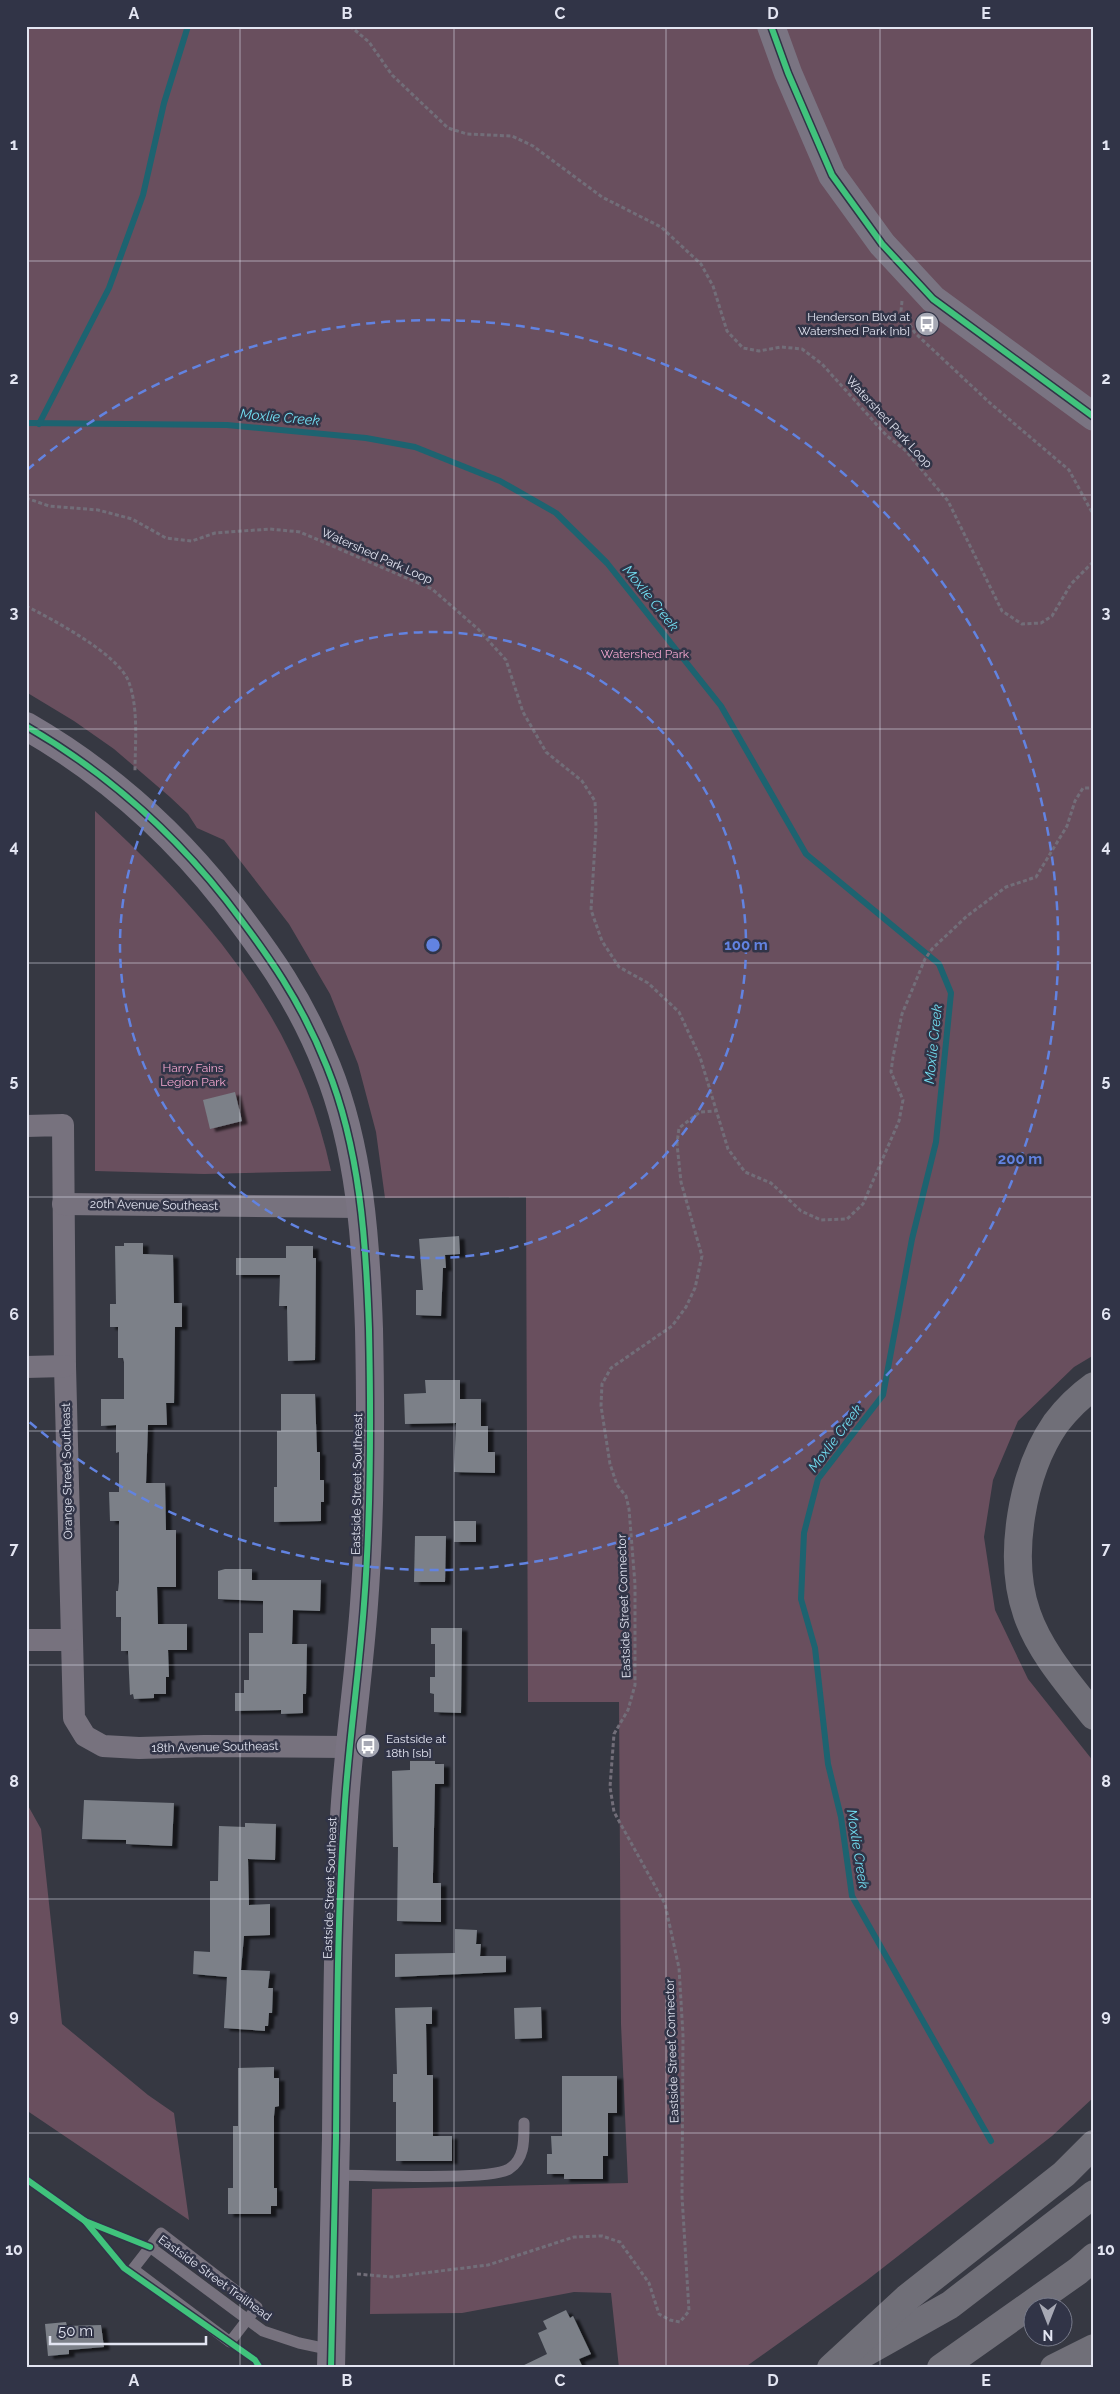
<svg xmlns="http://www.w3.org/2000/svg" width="1120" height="2394" font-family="Raleway,sans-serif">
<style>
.green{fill:#694f5e}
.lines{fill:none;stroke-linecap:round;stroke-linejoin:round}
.stream{stroke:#1d6370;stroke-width:6}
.building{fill:#7b8088;filter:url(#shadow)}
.path{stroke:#726e79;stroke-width:3;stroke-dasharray:4 2.5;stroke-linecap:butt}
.lane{stroke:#77727e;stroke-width:11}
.street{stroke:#77727e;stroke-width:22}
.secondary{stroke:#7a7482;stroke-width:28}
.highway{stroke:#706f78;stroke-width:28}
.cycleway-casing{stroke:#313447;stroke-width:9}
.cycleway{stroke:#40c37c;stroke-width:6}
.grid{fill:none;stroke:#e3e5f2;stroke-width:1;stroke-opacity:0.55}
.ring{fill:none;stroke:#6283e1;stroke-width:2.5;stroke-dasharray:9 6}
.labels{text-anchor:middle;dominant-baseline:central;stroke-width:5;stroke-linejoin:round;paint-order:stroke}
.poi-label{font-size:12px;fill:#e3e5f2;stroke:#313447;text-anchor:end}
.street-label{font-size:12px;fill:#e3e5f2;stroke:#313447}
.park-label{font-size:12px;fill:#f4a7cf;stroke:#313447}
.water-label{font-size:14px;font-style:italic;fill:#72dff3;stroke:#313447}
.centre{fill:#6283e1;stroke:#313447;stroke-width:2.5}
.ring-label{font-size:15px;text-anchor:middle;font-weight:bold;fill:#6283e1;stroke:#313447;stroke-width:5;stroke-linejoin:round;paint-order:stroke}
.neatline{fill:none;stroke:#e3e5f2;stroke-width:2}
.grid-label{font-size:16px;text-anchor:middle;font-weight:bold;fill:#e3e5f2}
</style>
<defs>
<filter id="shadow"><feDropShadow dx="5.5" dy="3" stdDeviation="1" flood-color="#0009"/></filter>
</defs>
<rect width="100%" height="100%" fill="#363842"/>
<g class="green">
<polygon points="26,26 1094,26 1094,1355 1074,1367 1018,1421 993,1480 984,1537 995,1610 1028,1679 1094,1762 1094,2097 1052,2136 866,2281 744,2368 619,2368 611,2293 574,2292 462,2313 370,2314 372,2189 628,2183 621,2024 619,1702 528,1702 526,1197 385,1198 376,1132 358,1064 330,994 289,924 224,840 197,828 188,814 170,797 114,749 74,721 26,692"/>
<path d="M 95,811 C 207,914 298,1018 331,1171 L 204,1174 L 95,1171 Z"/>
<polygon points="26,1802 41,1829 62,2024 148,2095 174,2113 189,2220 26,2110"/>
</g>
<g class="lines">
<g class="stream">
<polyline points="26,423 227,425 366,438 415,447 500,481 556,513 607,563 721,706 806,854 939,964 951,993 936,1142 912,1239 883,1395 818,1479 804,1533 801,1599 815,1648 828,1764 841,1817 852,1896 991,2141"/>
<polyline points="39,424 109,288 143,195 164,103 188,26"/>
</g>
</g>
<g class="building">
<polygon points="235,1092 242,1121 210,1129 203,1100"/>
<polygon points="459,1236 460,1254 445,1255 446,1268 443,1268 441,1316 416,1315 416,1290 423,1290 419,1239"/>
<polygon points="124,1243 143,1243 143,1254 173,1255 174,1303 182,1303 182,1327 175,1327 174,1403 166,1403 167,1425 148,1425 146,1483 165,1483 166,1530 176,1530 176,1587 157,1587 158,1624 187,1624 187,1650 168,1650 169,1677 166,1677 166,1694 154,1694 154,1698 134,1699 133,1694 130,1695 128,1651 121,1651 121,1617 116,1617 116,1591 118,1591 119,1582 119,1521 110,1521 109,1492 119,1492 119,1452 116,1453 116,1425 101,1426 101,1399 124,1399 124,1362 123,1358 118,1358 118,1327 110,1327 110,1304 116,1304 115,1246 124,1246"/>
<polygon points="286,1246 313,1246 313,1258 316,1258 315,1360 288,1361 287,1306 279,1306 280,1275 236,1275 236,1258 286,1258"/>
<polygon points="425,1380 460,1380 460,1399 481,1399 481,1426 488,1426 488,1452 495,1452 495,1473 454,1472 456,1423 405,1424 404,1394 426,1393"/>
<polygon points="281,1394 315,1394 317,1452 320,1452 320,1480 324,1480 324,1502 321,1502 321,1521 274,1522 274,1487 277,1487 277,1431 281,1431"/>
<rect x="454" y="1521" width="22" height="21"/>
<polygon points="415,1536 446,1536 445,1582 414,1582"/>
<polygon points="225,1569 252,1569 252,1580 321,1580 320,1611 293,1610 292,1644 307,1644 306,1694 303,1694 303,1713 281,1714 281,1710 235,1711 235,1693 244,1693 244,1680 249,1680 249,1633 263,1633 263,1601 218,1599 218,1571"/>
<polygon points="431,1628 462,1628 461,1713 434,1712 434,1694 430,1693 430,1677 435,1677 435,1644 431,1644"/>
<polygon points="410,1761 435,1761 435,1764 444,1764 444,1784 435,1784 433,1874 433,1883 441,1883 441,1922 397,1921 398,1847 393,1847 392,1771 410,1770"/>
<polygon points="84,1800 174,1803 172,1846 126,1844 126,1840 82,1839"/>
<polygon points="245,1823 276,1824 275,1860 248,1859 249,1905 270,1904 270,1935 244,1936 241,1970 270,1971 268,1988 273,1988 272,2013 269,2013 268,2026 265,2026 265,2031 224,2028 227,1977 193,1974 194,1951 210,1952 210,1881 218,1881 219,1826 245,1827"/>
<polygon points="455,1929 477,1930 476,1944 481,1944 480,1956 506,1956 506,1972 395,1977 395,1954 455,1953"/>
<polygon points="432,2007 432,2024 426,2024 427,2075 433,2075 433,2136 452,2136 452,2161 396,2161 396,2102 393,2102 393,2074 397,2074 395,2008"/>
<polygon points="541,2007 542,2038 515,2039 514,2008"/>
<polygon points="274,2067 274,2078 279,2078 279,2106 275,2107 274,2116 274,2188 277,2188 277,2206 271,2206 271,2214 228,2214 228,2188 233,2188 233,2126 238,2126 238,2068"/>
<polygon points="562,2076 617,2076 617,2113 608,2113 608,2156 603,2156 603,2179 564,2179 564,2174 547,2174 547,2154 552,2154 551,2136 562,2136"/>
<polygon points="566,2310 570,2318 573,2316 591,2354 579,2359 583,2368 518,2368 547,2354 538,2333 547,2329 543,2321"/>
<polygon points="66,2322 67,2326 101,2325 104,2347 69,2350 69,2354 48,2356 45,2324"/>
</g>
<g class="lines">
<g class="path">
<polyline points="350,26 369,42 392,75 448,128 467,134 512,136 533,146 602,197 661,227 701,264 713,286 727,331 743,348 759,351 781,347 802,349 822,364 887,436 905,450 948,501 1002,611 1022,624 1041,623 1052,616 1071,584 1094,561"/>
<polyline points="902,301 901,311 915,333 990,403 1069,470 1094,516"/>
<polyline points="26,498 49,506 98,510 132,519 166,538 192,541 215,533 270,529 300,532 432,589 478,629 506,660 523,712 546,752 582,781 595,801 596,827 591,910 602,941 619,967 648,983 679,1012 700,1057 728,1149 745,1172 771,1183 801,1211 821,1220 847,1219 863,1204 899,1121 903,1100 891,1072 893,1057 902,1014 925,959 932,949 967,916 1006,887 1036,877 1067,826 1075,801 1083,788 1094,788"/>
<path d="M 26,606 C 52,619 116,653 128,680 C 139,707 135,743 135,772"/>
<polyline points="357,2274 392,2277 488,2265 574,2237 602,2236 620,2242 649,2283 659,2314 670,2320 680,2322 689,2311 682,2196 683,2035 679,1968 665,1904 614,1812 610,1787 614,1734 628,1710 635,1685 635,1584 629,1509 626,1496 617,1485 610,1464 601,1406 602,1384 611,1368 672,1326 686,1307 695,1288 702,1256 681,1182 677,1144 679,1128 700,1112 715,1111"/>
</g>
<g class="lane">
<path d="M 335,2175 C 365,2175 489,2181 509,2169 C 525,2159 524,2140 524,2123"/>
<polygon points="161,2233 257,2307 230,2342 133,2269"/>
<polyline points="150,2247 263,2331 299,2343 332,2350"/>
</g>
<g class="street">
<polyline points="26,1126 63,1125 65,1366 74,1718 85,1736 103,1746 139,1748 204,1746 348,1747"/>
<polyline points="63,1204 361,1207"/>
<polyline points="26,1367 65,1366"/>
<polyline points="26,1640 71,1640"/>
</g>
<g class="secondary">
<polyline points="771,26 788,73 832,175 882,244 933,299 1094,417"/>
<path d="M 26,726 C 104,771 171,830 226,900 C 269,956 301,1001 327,1067 C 360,1149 366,1241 369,1329 C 371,1420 371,1513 364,1604 C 359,1675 348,1746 344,1817 C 337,1923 337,2030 336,2137 C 335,2214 332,2291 331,2368"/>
</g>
<g class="highway">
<path d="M 1094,1386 C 1080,1396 1066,1410 1056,1423 C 1022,1472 1007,1557 1027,1614 C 1040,1652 1069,1684 1094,1716"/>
<polyline points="861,2355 950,2305 1094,2194"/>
<polyline points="831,2368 907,2298 1064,2174 1094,2144"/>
<polyline points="941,2368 1078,2271 1094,2257"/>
<polyline points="1054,2368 1094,2348"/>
</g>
<g class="cycleway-casing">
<g id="cycleway">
<polyline points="771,26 788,73 832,175 882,244 933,299 1094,417"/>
<path d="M 26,726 C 104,771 171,830 226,900 C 269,956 301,1001 327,1067 C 360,1149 366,1241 369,1329 C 371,1420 371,1513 364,1604 C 359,1675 348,1746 344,1817 C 337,1923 337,2030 336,2137 C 335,2214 332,2291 331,2368"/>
<polyline points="26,2179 85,2221 150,2247"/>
<polyline points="85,2221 124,2268 255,2360 260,2368"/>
</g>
</g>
<use href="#cycleway" class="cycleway"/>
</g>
<path class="grid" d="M 240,26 L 240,2368M 454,26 L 454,2368M 666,26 L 666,2368M 880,26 L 880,2368M 26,261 L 1094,261M 26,495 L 1094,495M 26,729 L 1094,729M 26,963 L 1094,963M 26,1197 L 1094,1197M 26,1431 L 1094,1431M 26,1665 L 1094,1665M 26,1899 L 1094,1899M 26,2133 L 1094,2133"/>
<g class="ring">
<circle cx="433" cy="945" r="313"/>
<path d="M27 470A625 625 0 1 1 27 1420"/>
</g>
<defs>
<g id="bus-disc" transform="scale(1.25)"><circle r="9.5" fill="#a6a8b4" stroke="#313447"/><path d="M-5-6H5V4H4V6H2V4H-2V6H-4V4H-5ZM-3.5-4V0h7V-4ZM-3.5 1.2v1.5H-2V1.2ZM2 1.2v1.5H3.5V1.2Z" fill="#fff"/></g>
</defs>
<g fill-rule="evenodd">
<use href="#bus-disc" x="927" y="324"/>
<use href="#bus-disc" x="368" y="1746"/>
</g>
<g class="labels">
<g class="poi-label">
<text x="910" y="317">Henderson Blvd at<tspan x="910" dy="14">Watershed Park [nb]</tspan></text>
<text x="386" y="1739" text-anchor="start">Eastside at<tspan x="386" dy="14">18th [sb]</tspan></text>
</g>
<g class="street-label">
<text transform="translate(889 422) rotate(47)">Watershed Park Loop</text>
<text transform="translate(377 556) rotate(24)">Watershed Park Loop</text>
<text transform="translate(154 1205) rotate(1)">20th Avenue Southeast</text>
<text transform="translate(67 1471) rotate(-91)">Orange Street Southeast</text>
<text transform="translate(357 1484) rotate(-89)">Eastside Street Southeast</text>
<text transform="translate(624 1606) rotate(-92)">Eastside Street Connector</text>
<text transform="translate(215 1747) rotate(-1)">18th Avenue Southeast</text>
<text transform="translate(330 1888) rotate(-88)">Eastside Street Southeast</text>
<text transform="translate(672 2051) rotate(-92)">Eastside Street Connector</text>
<text transform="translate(215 2278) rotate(36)">Eastside Street Trailhead</text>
</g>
<g class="park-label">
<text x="645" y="654">Watershed Park</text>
<text x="193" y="1068">Harry Fains<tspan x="193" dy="14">Legion Park</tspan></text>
</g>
<g class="water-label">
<text transform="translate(280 417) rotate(5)">Moxlie Creek</text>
<text transform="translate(651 598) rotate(51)">Moxlie Creek</text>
<text transform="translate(933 1044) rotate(-84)">Moxlie Creek</text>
<text transform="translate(835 1438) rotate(-53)">Moxlie Creek</text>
<text transform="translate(858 1849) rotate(81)">Moxlie Creek</text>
</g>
</g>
<circle cx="433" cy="945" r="8" class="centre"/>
<g class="ring-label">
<text x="746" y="950">100 m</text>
<text x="1020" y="1164">200 m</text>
</g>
<rect width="1120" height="2394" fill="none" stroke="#313447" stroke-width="55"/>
<g transform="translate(1048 2322) rotate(180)"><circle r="24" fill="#313447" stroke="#787b8b"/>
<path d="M0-4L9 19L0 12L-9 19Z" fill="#a6a8b4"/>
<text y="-8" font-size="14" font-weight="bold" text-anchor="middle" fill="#e3e5f2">N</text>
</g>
<path d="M50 2336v8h156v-8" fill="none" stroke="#e3e5f2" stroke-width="2.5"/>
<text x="58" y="2336" font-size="15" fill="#e3e5f2" stroke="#313447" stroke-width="4" paint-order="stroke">50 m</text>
<rect x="28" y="28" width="1064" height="2338" class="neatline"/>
<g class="grid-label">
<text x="134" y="19">A</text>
<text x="347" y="19">B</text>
<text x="560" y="19">C</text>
<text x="773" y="19">D</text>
<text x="986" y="19">E</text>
<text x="14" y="150">1</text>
<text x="1106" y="150">1</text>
<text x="14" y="384">2</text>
<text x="1106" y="384">2</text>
<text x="14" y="618">3</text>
<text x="1106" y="618">3</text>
<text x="14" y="852">4</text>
<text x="1106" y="852">4</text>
<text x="14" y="1086">5</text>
<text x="1106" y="1086">5</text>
<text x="14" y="1320">6</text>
<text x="1106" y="1320">6</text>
<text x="14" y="1554">7</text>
<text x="1106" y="1554">7</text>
<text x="14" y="1787">8</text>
<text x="1106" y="1787">8</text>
<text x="14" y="2021">9</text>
<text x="1106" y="2021">9</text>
<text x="14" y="2255">10</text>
<text x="1106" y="2255">10</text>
<text x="134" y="2386">A</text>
<text x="347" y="2386">B</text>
<text x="560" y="2386">C</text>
<text x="773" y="2386">D</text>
<text x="986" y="2386">E</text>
</g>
</svg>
